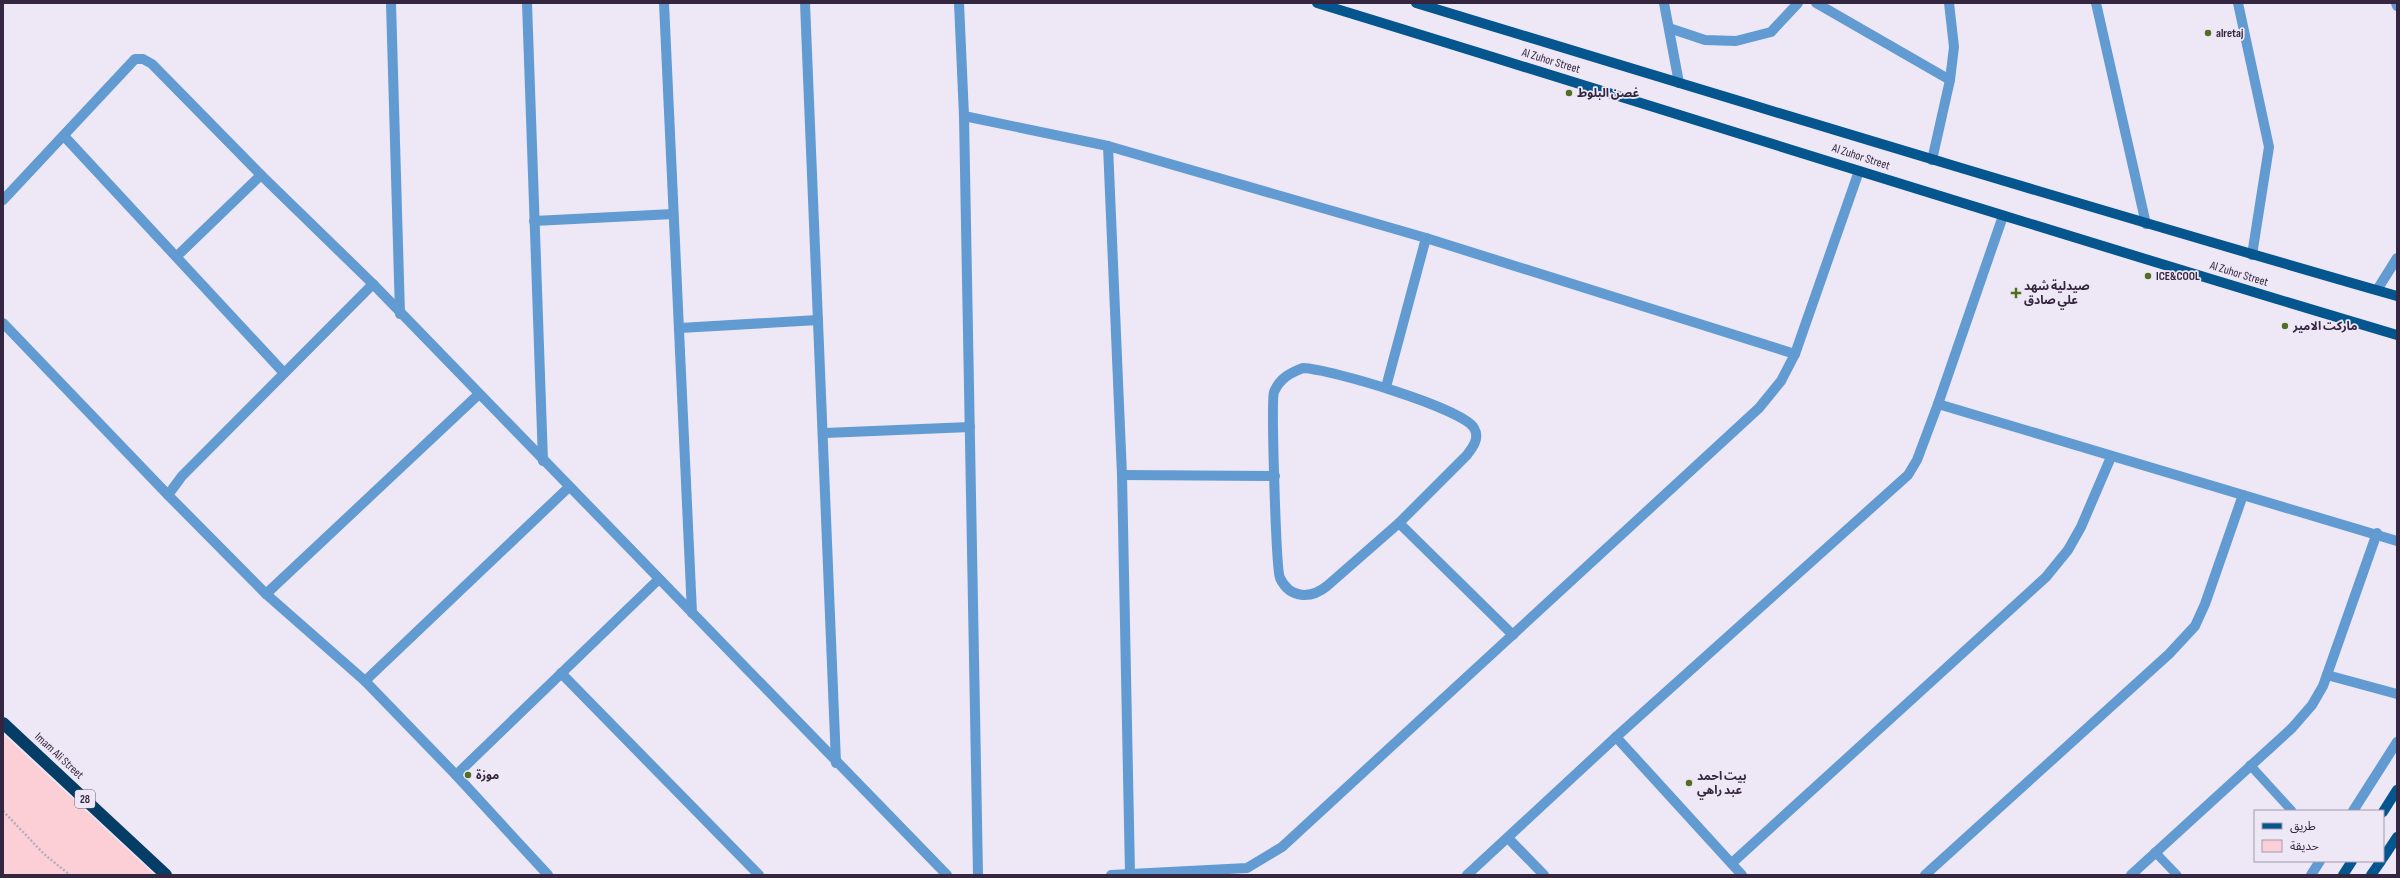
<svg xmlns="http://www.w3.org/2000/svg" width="2400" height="878" font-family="'Sofia Sans Condensed','Noto Sans Arabic',sans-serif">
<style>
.green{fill:#fbcfd5}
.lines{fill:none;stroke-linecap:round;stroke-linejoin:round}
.path{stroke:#b6acbe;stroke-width:2.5;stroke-dasharray:2 2;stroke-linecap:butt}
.service{stroke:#619bd2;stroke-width:9}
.minor{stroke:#619bd2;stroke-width:10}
.primary{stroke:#05558e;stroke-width:10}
.motorway{stroke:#053d67;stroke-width:12}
.poi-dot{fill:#516f24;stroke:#eee7f5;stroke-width:1.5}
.labels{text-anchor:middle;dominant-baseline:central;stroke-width:3.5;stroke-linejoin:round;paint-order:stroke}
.shield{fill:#eee7f5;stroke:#6c5f76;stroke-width:1}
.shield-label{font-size:11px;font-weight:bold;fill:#342540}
.poi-label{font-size:12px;font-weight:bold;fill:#342540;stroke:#eee7f5;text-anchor:start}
.street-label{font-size:12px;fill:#342540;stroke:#eee7f5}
</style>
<rect width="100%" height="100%" fill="#eee7f5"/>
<polygon class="green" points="3,734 155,875 3,875"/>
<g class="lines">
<polyline class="path" points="3,811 44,854 70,875"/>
<g class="service">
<polyline points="2250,765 2292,811"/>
<polyline points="2155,852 2177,875"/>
</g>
<g class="minor">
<polyline points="391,3 400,314"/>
<polyline points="527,3 543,461"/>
<polyline points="664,3 692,613"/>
<path d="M 805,3 C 815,256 828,509 836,763"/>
<polyline points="959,3 964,116 978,875"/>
<polyline points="1664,3 1679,83"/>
<polyline points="1816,3 1950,80"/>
<polyline points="2096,3 2146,224"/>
<polyline points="2238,3 2269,147 2252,255"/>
<polyline points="2396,3 2397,6"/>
<polyline points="1669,28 1705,40 1736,41 1771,32 1798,3"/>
<polyline points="964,116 1108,146 1426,238 1795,354"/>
<polyline points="64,136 284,373"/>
<polyline points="1108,146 1122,475 1130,874"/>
<polyline points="1932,160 1950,80 1954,47 1949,3"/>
<polyline points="3,200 135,59 143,59 152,64 261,175 373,284 947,875"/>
<polyline points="534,221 673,214"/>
<polyline points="177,256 261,175"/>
<polyline points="373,284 182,476 168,495 266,594 365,681 569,487"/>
<polyline points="2377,290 2397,258"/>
<polyline points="3,323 168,495"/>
<polyline points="680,328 818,320"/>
<path d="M 1303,368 C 1330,369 1462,408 1474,428 C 1480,438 1473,447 1467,455 L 1399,523 L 1327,586 C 1311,599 1290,599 1280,578 C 1276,569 1271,401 1274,392 C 1280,378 1290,373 1303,368 Z"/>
<polyline points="1386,387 1426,238"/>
<polyline points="1938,404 2397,541"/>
<polyline points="825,433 970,427"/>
<polyline points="1122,475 1275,476"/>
<polyline points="1399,523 1513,635"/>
<polyline points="266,594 479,394"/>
<polyline points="561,673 759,875"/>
<polyline points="2327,675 2397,694"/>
<polyline points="365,681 456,775 659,579"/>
<polyline points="1616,737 1742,875"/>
<polyline points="456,775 548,875"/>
<polyline points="2353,811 2397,742"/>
<polyline points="1508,838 1544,875"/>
<polyline points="1732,863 2046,577 2068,550 2081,527 2111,457"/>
<polyline points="1111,875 1247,868 1282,847 1759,408 1781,381 1795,354 1859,171"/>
<polyline points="1467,875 1616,737 1908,475 1917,460 1938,404 2003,216"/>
<polyline points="1925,875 2169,654 2195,626 2205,604 2243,495"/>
<polyline points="2131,875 2292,728 2312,705 2323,686 2377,533"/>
<polyline points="2311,875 2320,861"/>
</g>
<g class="primary">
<path d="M 1317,3 C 1677,113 2036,228 2397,335"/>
<path d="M 1416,3 C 1742,102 2069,202 2397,296"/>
<polyline points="2383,812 2397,790"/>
<polyline points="2383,858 2397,837"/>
<polyline points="2343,875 2352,861"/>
<polyline points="2371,875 2381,861"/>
</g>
<polyline class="motorway" points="3,723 166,875"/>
</g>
<g class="poi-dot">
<circle cx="2208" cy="33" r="4"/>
<circle cx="1569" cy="93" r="4"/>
<circle cx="2148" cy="276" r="4"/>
<path d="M2014 287h4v4h4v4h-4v4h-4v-4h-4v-4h4z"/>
<circle cx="2285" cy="326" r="4"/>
<circle cx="468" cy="775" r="4"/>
<circle cx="1689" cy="783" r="4"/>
</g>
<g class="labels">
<rect class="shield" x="75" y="790" width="20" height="18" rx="3"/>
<g class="shield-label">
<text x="85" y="799">28</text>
</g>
<g class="poi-label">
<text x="2216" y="33">alretaj</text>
<text x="1577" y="93">غصن البلوط</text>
<text x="2156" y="276">ICE&amp;COOL</text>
<text x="2024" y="286">صيدلية شهد<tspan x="2024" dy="14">علي صادق</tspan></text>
<text x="2293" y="326">ماركت الامير</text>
<text x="476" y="775">موزة</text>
<text x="1697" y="776">بيت احمد<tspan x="1697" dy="14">عبد راهي</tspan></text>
</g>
<g class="street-label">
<text transform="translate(1551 61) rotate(17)">Al Zuhor Street</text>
<text transform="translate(1861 157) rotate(18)">Al Zuhor Street</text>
<text transform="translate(2239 274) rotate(17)">Al Zuhor Street</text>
<text transform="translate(59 756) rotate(43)">Imam Ali Street</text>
</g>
</g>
<rect width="2400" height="878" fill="none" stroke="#342540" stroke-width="8"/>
<rect x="2254" y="810" width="130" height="52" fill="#eee7f5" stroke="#a499ad"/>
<rect x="2262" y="823" width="20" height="6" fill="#05558e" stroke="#a499ad"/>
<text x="2290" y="830" font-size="12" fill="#342540">طريق</text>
<rect x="2262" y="840" width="20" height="12" fill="#fbcfd5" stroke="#a499ad"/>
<text x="2290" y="850" font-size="12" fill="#342540">حديقة</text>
</svg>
